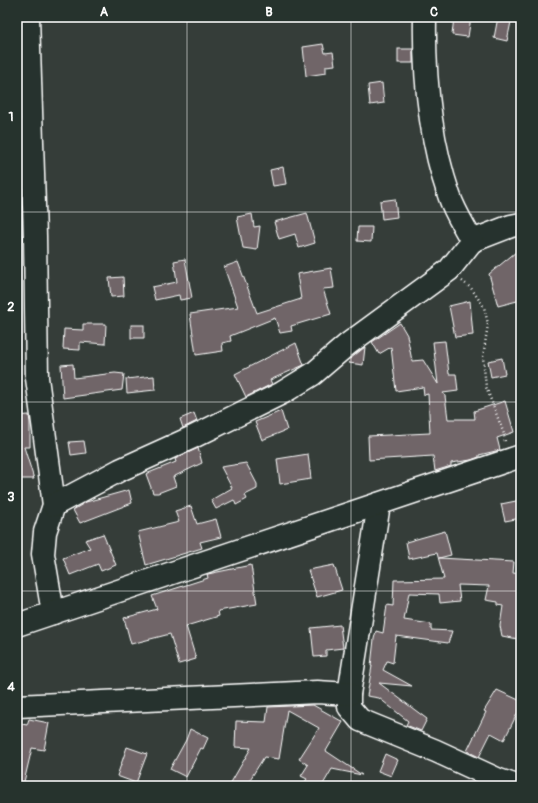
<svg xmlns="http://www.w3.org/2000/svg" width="538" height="803" font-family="Pangolin,sans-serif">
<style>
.building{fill:#706568;stroke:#fff}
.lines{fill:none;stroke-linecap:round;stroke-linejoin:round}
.minor-casing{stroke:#fff;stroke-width:25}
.path{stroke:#fff;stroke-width:2.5;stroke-dasharray:1 3;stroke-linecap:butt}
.minor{stroke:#26332d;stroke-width:22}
.grid{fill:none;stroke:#fff;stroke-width:1;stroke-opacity:0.55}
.neatline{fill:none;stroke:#fff;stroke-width:1.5}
.grid-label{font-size:13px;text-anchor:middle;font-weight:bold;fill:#fff}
</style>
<rect width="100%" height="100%" fill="#353d39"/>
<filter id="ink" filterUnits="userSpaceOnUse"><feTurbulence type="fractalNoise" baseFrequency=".025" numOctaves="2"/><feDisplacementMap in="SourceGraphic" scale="8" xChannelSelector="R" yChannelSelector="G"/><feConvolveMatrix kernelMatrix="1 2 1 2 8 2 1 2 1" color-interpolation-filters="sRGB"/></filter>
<g filter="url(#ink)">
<g class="building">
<polygon points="454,17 471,17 468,37 452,35"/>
<polygon points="498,17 512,17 507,41 494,38"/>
<polygon points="323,44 325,53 333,52 335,65 326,66 326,73 306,76 303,47"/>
<rect x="398" y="49" width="15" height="14"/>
<polygon points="382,83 384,103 370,105 368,85"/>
<polygon points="283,167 286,184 273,186 270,170"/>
<polygon points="395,199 397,217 382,219 380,201"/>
<polygon points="307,213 315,243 299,248 295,234 279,239 274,222"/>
<polygon points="252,214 254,227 260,226 257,250 243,248 237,217"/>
<polygon points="358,227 372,227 371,242 357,241"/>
<polygon points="516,252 521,258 521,300 498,306 489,274"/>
<polygon points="185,259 192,298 180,300 179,295 155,300 152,287 177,282 174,261"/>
<polygon points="238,262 257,313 301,299 297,274 331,268 334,288 323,289 331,314 291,326 292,331 280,333 275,318 230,336 231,341 222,343 223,351 196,355 190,314 238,307 224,267"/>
<polygon points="123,277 124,296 111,297 109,278"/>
<polygon points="470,301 473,335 455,337 449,306"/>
<polygon points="400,323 407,335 412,361 423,360 438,384 433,342 445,341 449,374 456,374 458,391 443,393 445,396 448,419 475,419 474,411 505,401 514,432 497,438 500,450 479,455 479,457 471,460 451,463 451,466 435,471 433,456 369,460 368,436 430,433 428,394 424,395 423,387 396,391 391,347 379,354 372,342"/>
<polygon points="83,324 106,324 105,344 80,342 80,350 63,349 64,329 83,330"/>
<rect x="131" y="325" width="13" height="13"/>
<polygon points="296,343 304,365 270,380 272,384 246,397 235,374"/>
<polygon points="365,347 363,365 349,363 350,359"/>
<polygon points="502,358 505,374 491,377 488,361"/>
<polygon points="73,364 74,378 115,373 124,374 122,390 63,398 61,365"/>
<polygon points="154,376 155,390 127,393 126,379"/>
<polygon points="281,411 287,430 262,440 255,422"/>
<polygon points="194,413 197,421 183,428 180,419"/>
<polygon points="29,415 30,423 30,447 24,447 34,479 17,479 17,416"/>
<polygon points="84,441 86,453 71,455 69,442"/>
<polygon points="198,448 202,463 173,477 176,486 158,493 153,493 146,474 176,462 175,459"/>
<polygon points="308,454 311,479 280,484 277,459"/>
<polygon points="246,463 257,484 257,489 245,495 247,499 236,505 234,500 216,509 211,500 232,488 221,467"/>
<polygon points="129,490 132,503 80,523 73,510 86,502"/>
<polygon points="521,500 521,518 505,521 501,504"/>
<polygon points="191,506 197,524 216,519 221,537 200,542 202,548 146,565 138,532 179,522 175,511"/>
<polygon points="445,531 451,555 439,558 514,562 513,573 521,574 521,623 518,639 502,636 500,626 503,606 498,605 498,602 486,600 489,586 458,585 460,601 440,603 439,594 409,593 404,620 431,624 431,630 452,631 448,643 396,636 393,663 387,661 383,670 412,686 379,683 427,719 421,731 406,725 408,721 379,698 367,696 372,666 371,666 374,639 376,631 383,633 387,605 393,606 394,580 444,579 437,553 409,559 406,542"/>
<polygon points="103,534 116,565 101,571 98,564 70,575 63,558 90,548 85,540"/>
<polygon points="251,565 257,604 218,611 219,616 186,626 196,659 179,664 170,634 131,644 124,618 157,609 152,596 208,578 207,574 208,574"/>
<polygon points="334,565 342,590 317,597 308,570"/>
<polygon points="340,625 343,648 326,650 326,656 314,657 311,628"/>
<polygon points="497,690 521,701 521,706 504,740 491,733 479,757 467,751 486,712 484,711"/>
<polygon points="313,705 343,722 326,751 362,775 332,769 322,786 302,786 307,779 301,776 308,765 299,759 319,728 287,710 279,759 264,757 246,786 229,786 251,748 235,747 236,721 266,722 268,707"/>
<polygon points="29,719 49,723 44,750 32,748 23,786 17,786 17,723 27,725"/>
<polygon points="190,729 208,738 203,749 201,748 186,777 170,769 186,740"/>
<polygon points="127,747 147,754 136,783 117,776"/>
<polygon points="385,754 398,760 391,776 378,771"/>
</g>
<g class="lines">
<g class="minor-casing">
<g id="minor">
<polyline points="28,17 35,236 37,378 54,505 45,532 43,554 53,613"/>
<polyline points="472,241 511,226 521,224"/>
<polyline points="379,504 349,694 349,707 360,720 436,751 499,780 517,786"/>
<path d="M 54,505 L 120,470 L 193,437 L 282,393 L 313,374 L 348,344 L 449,270 L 472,241 C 464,226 454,211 449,195 C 430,140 424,75 425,17"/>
<polyline points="17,625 521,456"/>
<polyline points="17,706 317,692 349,694"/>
</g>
</g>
<polyline class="path" points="462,281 471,288 484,307 488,324 483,357 486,387 504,434 505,442"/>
<use href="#minor" class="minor"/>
</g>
</g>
<path class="grid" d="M 187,17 L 187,786M 351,17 L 351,786M 17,212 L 521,212M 17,402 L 521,402M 17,591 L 521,591"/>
<rect width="538" height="803" fill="none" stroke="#26332d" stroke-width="44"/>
<rect x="22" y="22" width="494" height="759" class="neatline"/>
<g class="grid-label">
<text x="104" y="16">A</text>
<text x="269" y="16">B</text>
<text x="434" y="16">C</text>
<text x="11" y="121">1</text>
<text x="11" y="311">2</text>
<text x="11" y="501">3</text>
<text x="11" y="691">4</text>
</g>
</svg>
